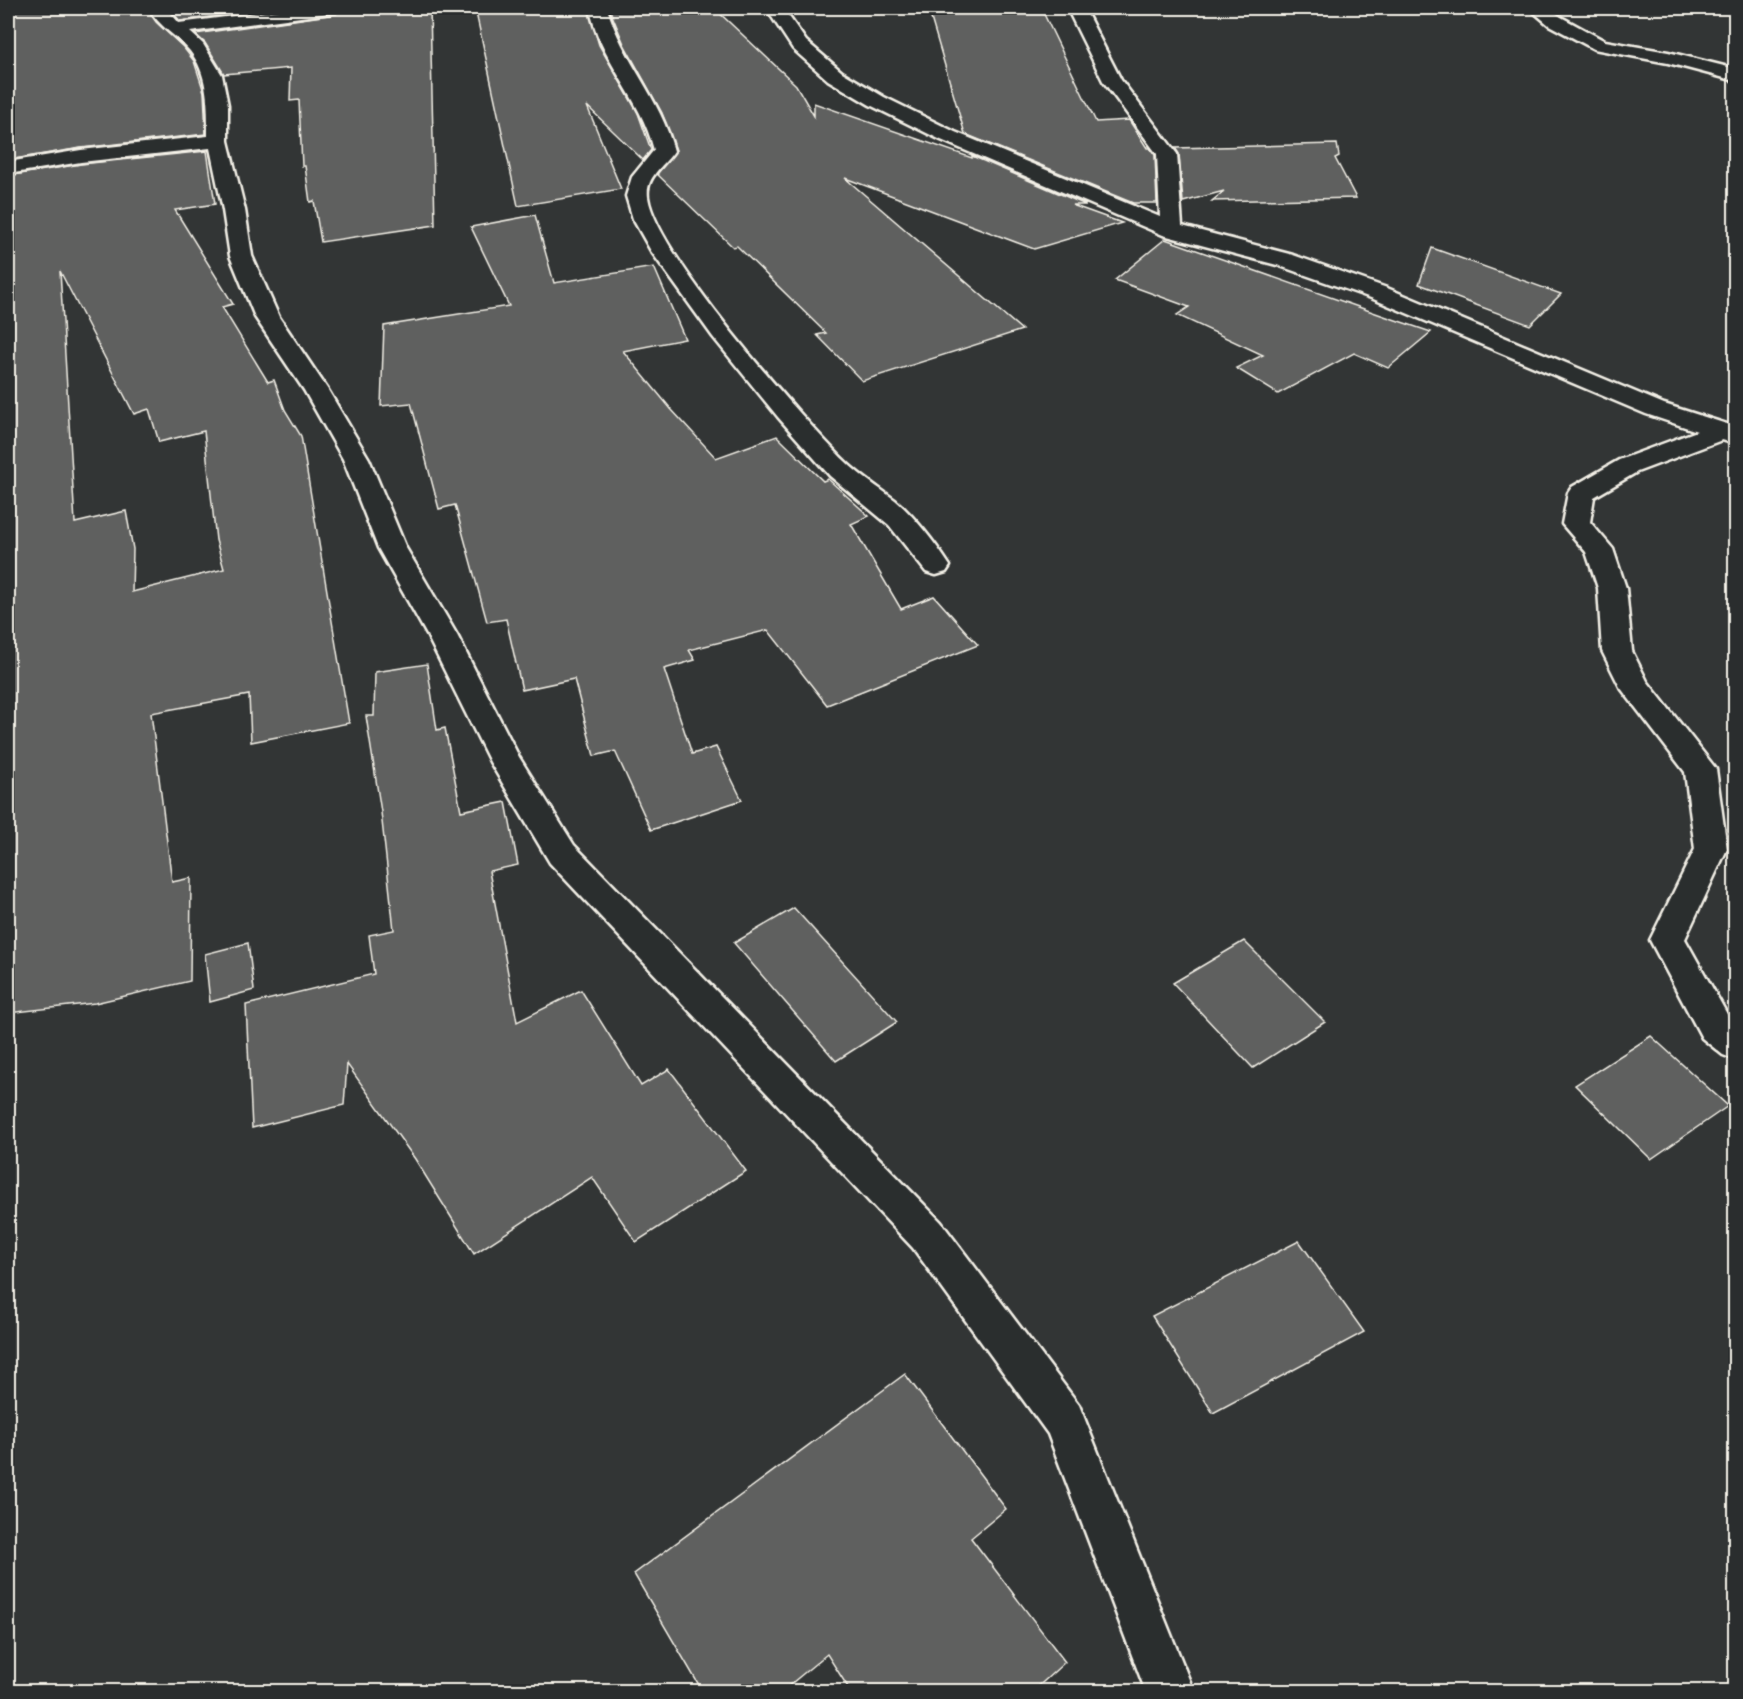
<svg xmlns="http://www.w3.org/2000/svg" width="1743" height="1699" font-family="Dekko,sans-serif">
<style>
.building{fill:#5f605f;stroke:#f4f1e8;stroke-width:1.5;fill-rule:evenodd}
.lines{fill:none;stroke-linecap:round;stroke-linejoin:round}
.minor-casing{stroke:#f4f1e8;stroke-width:5}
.minor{fill:#2a2d2e;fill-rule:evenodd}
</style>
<rect width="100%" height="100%" fill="#323535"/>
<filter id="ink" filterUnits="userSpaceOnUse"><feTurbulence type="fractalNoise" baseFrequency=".0167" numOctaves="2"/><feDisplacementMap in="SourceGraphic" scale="12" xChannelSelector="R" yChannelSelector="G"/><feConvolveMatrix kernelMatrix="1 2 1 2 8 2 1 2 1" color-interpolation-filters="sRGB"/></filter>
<g filter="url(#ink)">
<g class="building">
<polygon points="8,8 147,8 156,22 183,47 194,61 204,92 206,134 81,148 8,160"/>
<polygon points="169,8 281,8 180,21"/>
<polygon points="341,8 430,8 435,225 321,242 314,201 310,202 305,166 302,166 299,100 290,101 291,68 224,74 205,43 195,34 336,14"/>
<polygon points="475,8 588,8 599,45 638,113 651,150 643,160 587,106 621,189 518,206"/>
<polygon points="609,8 714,8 796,85 814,116 814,103 972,158 972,156 1086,205 1072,205 1122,223 1034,249 845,178 1022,330 862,381 817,335 826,333 737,246 733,247 657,174 676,150 662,113 624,44"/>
<polygon points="928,8 1041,8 1096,122 1129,120 1147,148 1150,148 1155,155 1157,203 1133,203 965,134"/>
<polygon points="1337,144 1339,156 1335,158 1356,198 1212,201 1224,191 1183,202 1179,154 1175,148"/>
<path d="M 207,151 L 215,204 L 175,210 L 233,304 L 222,307 L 268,382 L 274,380 L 285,410 L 301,436 L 349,723 L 251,742 L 249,695 L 151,713 L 172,882 L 191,878 L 190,981 L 95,1003 L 8,1013 L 8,176 L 81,164 ZM 60,271 L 134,414 L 149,409 L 159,442 L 204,431 L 216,540 L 224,569 L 132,592 L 133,549 L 126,511 L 75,523 Z"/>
<polygon points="535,215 554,283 654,267 685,339 623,351 671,409 716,458 777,436 823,481 828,479 869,516 851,524 901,609 934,596 978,645 827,705 768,630 689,650 695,660 664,669 692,754 716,747 742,800 651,830 615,751 594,756 574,679 522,690 506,619 487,622 455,505 439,509 411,403 381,406 384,326 509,306 471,227"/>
<polygon points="1165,239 1384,316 1431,332 1388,368 1354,353 1278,394 1236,368 1263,355 1177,315 1189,307 1115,280"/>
<polygon points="1432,248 1561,294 1530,325 1419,284"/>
<polygon points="427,664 437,730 445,728 461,811 506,802 518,865 489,871 517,1022 581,990 641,1086 669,1069 746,1171 636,1242 592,1177 474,1254 415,1159 347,1064 344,1105 252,1128 246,1005 374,974 369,935 394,930 381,812 366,716 374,716 375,672"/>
<polygon points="794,908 897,1022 836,1061 734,943"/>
<polygon points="1244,941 1325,1022 1253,1068 1173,983"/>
<polygon points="248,943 254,990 210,1002 205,954"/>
<polygon points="1651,1036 1728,1106 1651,1159 1575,1085"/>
<polygon points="1299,1241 1364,1332 1213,1413 1152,1316"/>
<polygon points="905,1374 1006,1509 971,1538 1065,1662 1032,1692 851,1692 827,1654 781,1692 703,1692 634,1574"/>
</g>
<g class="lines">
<g class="minor-casing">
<g id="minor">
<path d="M 149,8 L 166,8 L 179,23 L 295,8 L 339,8 L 336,12 L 330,13 L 190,32 L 203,44 L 222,75 L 228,105 L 228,141 L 245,210 L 252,256 L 279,317 L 328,390 L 369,459 L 406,548 L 457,635 L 519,757 L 574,845 L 941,1222 L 1079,1405 L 1194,1692 L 1146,1692 L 1048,1434 L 913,1248 L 550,863 L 490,762 L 427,635 L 378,548 L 343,459 L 304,390 L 255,317 L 230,256 L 223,210 L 210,148 L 81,162 L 8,174 L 8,162 L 81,150 L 208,136 C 208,107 209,75 190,51 C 177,36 158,26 149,8 Z"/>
<path d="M 590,8 L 607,8 C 622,60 661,99 674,151 C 665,165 645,177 648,197 C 656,253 800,417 845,461 C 860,476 878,487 895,500 C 916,518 935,543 950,566 L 946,572 L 936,575 L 926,572 L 889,525 L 830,476 L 778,417 L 713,337 L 651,251 L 633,219 L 626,196 L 632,177 L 654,150 C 641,97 598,58 590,8 Z"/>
<polygon points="766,8 783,8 806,41 842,72 884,97 955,132 1160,217 1157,154 1103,81 1067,8 1084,8 1121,80 1177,154 1182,226 1293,255 1387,288 1664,404 1736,427 1736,444 1722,440 1637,472 1594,497 1590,522 1613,549 1626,588 1632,651 1647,681 1716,769 1727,849 1685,939 1728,1016 1736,1022 1736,1060 1723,1055 1702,1038 1650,940 1695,849 1685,772 1620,687 1602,651 1598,588 1586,552 1562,524 1568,493 1572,487 1619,460 1697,431 1646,414 1371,298 1277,265 1163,235 941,140 870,105 828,80 793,49"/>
<polygon points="1529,8 1548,8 1561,17 1605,41 1668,52 1736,69 1736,81 1668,63 1594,49 1549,25"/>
</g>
</g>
<use href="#minor" class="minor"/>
</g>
</g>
<rect width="1743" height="1699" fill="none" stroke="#2a2d2e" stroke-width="30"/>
<rect x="15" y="15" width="1713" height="1669" fill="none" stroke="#f4f1e8" stroke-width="2" filter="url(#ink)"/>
</svg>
